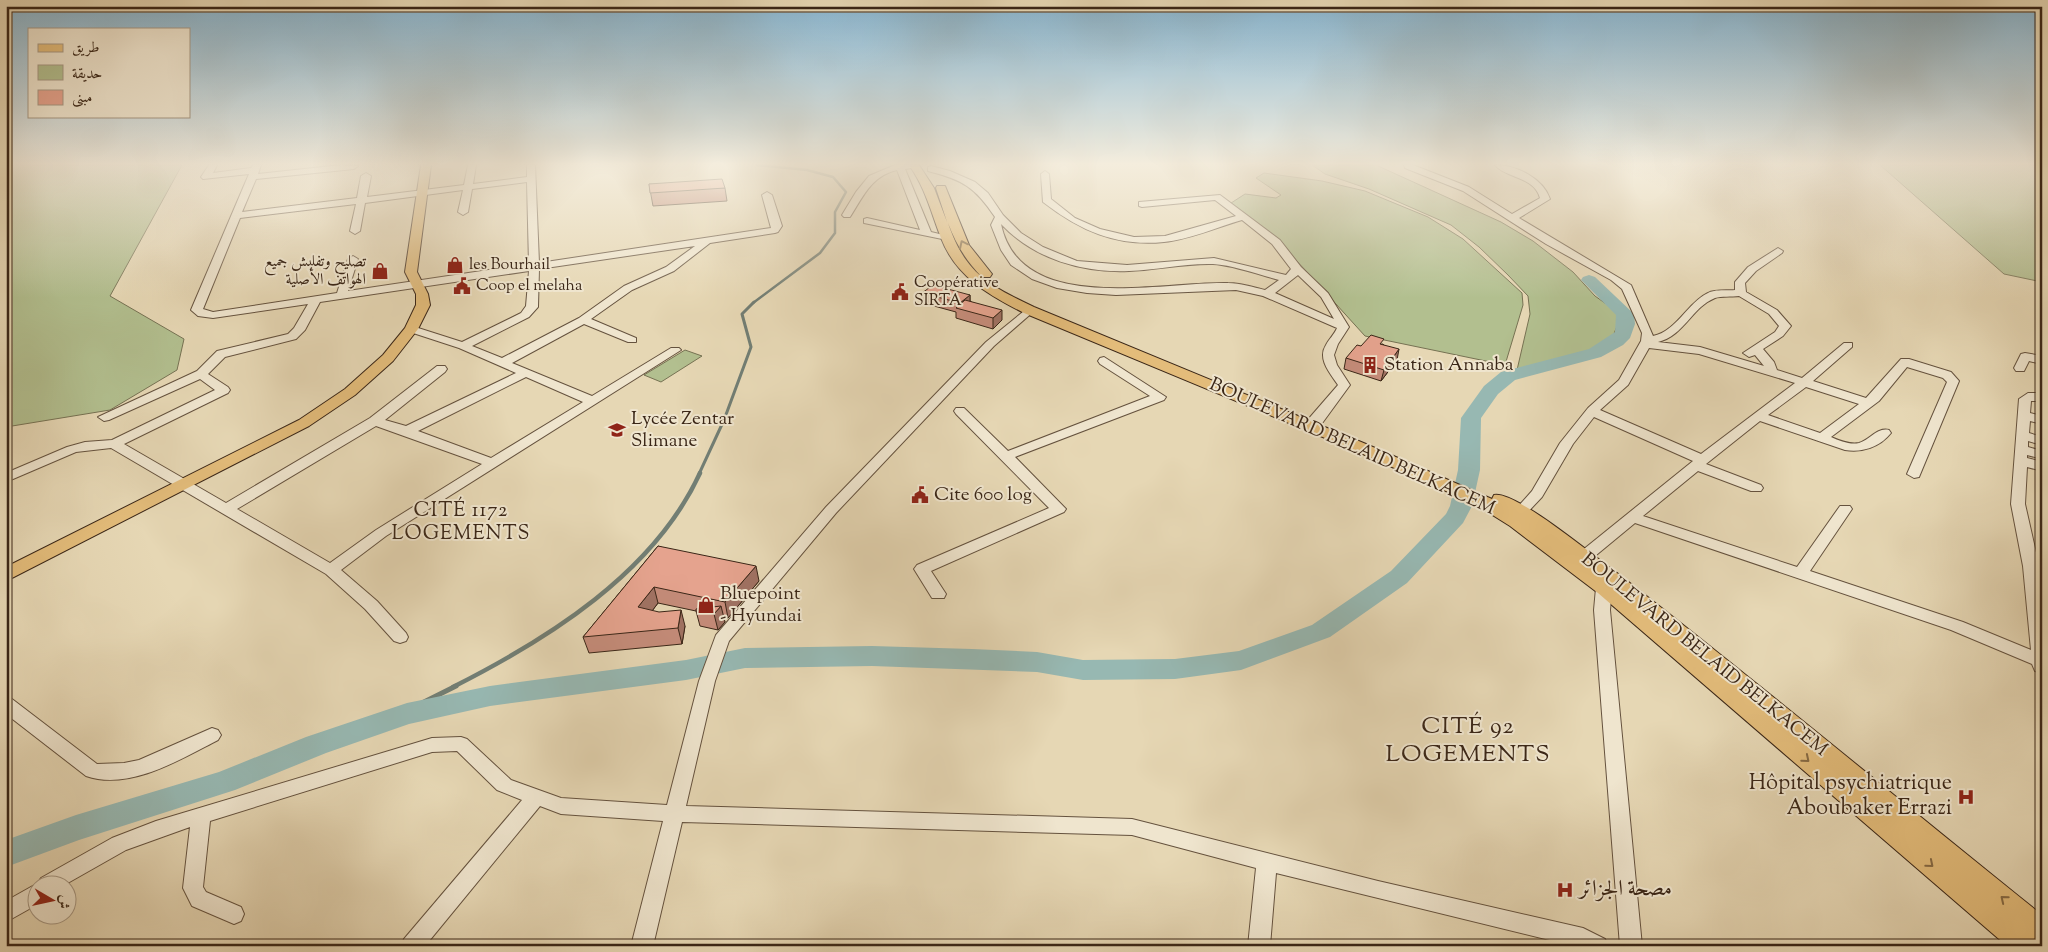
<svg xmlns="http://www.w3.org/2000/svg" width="2048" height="952" font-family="'Sorts Mill Goudy',Amiri,serif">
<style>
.green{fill:#b2bf8f;stroke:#767253}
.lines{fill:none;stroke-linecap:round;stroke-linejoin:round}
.stream-far3{stroke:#727e74;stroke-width:2.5}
.stream-far2{stroke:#727e74;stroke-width:3}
.stream-far1{stroke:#727e74;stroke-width:4.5}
.stream{stroke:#727e74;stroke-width:5}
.river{fill:#97b8b2;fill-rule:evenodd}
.minor-casing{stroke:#65523e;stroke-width:2}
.major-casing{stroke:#3a2617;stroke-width:2}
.minor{fill:#efe5ce;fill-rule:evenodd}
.major{fill:#e3bc7a;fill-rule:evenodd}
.wall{fill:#c58c7a;stroke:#3a2617}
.shaded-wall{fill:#a07263;stroke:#3a2617}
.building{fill:#e5a38e;stroke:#3a2617}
.oneway{stroke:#866a44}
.labels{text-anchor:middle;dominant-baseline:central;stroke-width:4;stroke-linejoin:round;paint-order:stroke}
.far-poi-label{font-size:16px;fill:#3a2617;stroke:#efe5ce;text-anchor:start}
.poi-label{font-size:19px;fill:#3a2617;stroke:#efe5ce;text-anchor:start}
.street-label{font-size:19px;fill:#3a2617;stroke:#efe5ce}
.neighbourhood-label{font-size:20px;letter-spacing:1px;fill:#3a2617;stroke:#efe5ce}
.near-poi-label{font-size:22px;fill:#3a2617;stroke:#efe5ce;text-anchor:end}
.near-neighbourhood-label{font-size:24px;letter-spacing:1px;fill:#3a2617;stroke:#efe5ce}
</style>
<rect width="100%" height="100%" fill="#e6d7b4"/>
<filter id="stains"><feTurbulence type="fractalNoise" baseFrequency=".004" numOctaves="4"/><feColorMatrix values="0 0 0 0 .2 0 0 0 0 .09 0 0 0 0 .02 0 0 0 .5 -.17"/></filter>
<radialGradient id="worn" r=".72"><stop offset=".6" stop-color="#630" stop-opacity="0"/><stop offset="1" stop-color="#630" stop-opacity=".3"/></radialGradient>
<g class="green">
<polygon points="6,165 182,165 110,296 184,339 177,370 110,410 6,427"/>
<polygon points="1312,165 1376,165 1501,222 1533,241 1573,272 1595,296 1616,311 1620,319 1613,336 1590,351 1517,370 1530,314 1528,296 1508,275 1479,247 1451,225 1369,189 1325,174"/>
<polygon points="1880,165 2042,165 2042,282 2004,274"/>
<polygon points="1264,173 1322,181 1365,191 1428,217 1463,239 1522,293 1523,305 1505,365 1365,336 1276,238 1228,205 1245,194 1276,198 1281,195 1256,178"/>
<polygon points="685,350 702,356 661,382 644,375"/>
</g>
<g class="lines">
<polyline class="stream-far3" points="753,303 820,253 835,233 835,212 846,192 833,177 807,170 757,165"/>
<polyline class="stream-far2" points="699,474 724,420 751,347 742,314 754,302"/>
<path class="stream-far1" d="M 453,687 C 548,639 654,573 700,473"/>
<polyline class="stream" points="388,720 456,686"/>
<polygon class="river" points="1589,275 1595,277 1634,314 1635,324 1630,338 1623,345 1601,357 1515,380 1498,394 1481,418 1480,470 1472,506 1463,523 1407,583 1330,637 1241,670 1175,679 1083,680 1037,672 872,666 745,668 686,680 490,706 409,724 326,753 235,790 79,840 6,867 6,840 76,815 219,772 306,737 407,703 490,686 686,660 745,648 872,646 972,649 1037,652 1083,660 1175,659 1239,651 1312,625 1391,571 1446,514 1450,506 1458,470 1461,418 1484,386 1501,372 1589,349 1615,332 1616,315 1581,280 1583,277"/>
<g class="minor-casing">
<g id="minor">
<path d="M 209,165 L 217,165 L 213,173 L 251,168 L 253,165 L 261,165 L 258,174 L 341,165 L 358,166 L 354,169 L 256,179 L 242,212 L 357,198 L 361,176 L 366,173 L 371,176 L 367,197 L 464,185 L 468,165 L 476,165 L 473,184 L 527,177 L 527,165 L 535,165 L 539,263 L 771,228 L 762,195 L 767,192 L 772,195 L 782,226 L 778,232 L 775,233 L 710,243 L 674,271 L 632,290 L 591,319 L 636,338 L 636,342 L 628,342 L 584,324 L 512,363 L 592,396 L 671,348 L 679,348 L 681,350 L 386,536 L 341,570 L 377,601 L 406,633 L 408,637 L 406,641 L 400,643 L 394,641 L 365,609 L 326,574 L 111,448 L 76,452 L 6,482 L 6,473 L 67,447 L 85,442 L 112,440 L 215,390 L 200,379 L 109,420 L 104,421 L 98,417 L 197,371 L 217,351 L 288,334 L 294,328 L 308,304 L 213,318 L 198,316 L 191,310 L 249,174 L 203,179 L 201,177 ZM 527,182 L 529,264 L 348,291 L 358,259 L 353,256 L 348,259 L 337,293 L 213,312 L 203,309 L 240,218 L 356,204 L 350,231 L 355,234 L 360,231 L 365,203 L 463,190 L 458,212 L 463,215 L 468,212 L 472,189 ZM 695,246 L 666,267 L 624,286 L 579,318 L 502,358 L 472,346 L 529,317 L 538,307 L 539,269 ZM 529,271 L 526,306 L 521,313 L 462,342 L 415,327 L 407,327 L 407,331 L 459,348 L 516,373 L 406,426 L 385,420 L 445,372 L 447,369 L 445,366 L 437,366 L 370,418 L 226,503 L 124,444 L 228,393 L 230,390 L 228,387 L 208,374 L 225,357 L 296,339 L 305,330 L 320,302 ZM 526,377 L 583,402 L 491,458 L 418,431 ZM 376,426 L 482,464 L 376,530 L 330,563 L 237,509 Z"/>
<path d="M 895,165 L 919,165 L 918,167 L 905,169 L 931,232 L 952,237 L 952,241 L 864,223 L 864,219 L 867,218 L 920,230 L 897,170 C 871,176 863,197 850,217 L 844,217 L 842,215 L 856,192 L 869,176 Z"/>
<path d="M 1404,165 L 1413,165 L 1469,187 L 1512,214 L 1540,198 C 1534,176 1507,179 1495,165 C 1516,165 1543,178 1550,199 L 1519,218 L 1631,285 L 1653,336 C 1677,331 1687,303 1708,293 C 1715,289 1727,291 1735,290 L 1735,282 L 1748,267 L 1778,248 L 1783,251 L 1782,253 L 1756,271 L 1745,283 L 1746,292 L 1777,310 L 1791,326 L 1783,336 L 1763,349 L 1774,362 L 1777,370 L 1802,378 L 1844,343 L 1852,343 L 1852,347 L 1813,381 L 1866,398 L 1901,359 L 1909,359 L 1951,372 L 1959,381 L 1919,477 L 1914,478 L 1907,474 L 1947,382 L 1943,378 L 1907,367 L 1879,401 L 1831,437 C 1840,441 1850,445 1859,443 C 1870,440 1877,427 1889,430 L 1891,433 C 1880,447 1862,453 1845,450 L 1760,421 L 1706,464 L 1761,485 L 1763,488 L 1761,491 L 1751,491 L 1698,471 L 1643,516 L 1797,567 L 1840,506 L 1850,506 L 1852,509 L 1810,571 L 1963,622 L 2031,650 L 2023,566 L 2011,504 L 2019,399 L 2028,393 L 2042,393 L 2042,401 L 2031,401 L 2030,413 L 2042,416 L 2042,424 L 2030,421 L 2029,433 L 2042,437 L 2042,445 L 2028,441 L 2028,447 L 2042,451 L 2042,459 L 2027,455 L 2027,458 L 2042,462 L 2042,471 L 2027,467 L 2025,504 L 2039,566 L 2042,596 L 2042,673 L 2035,671 L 2032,664 L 1951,630 L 1635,523 L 1589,561 L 1579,561 L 1576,557 L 1579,553 L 1693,461 L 1594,417 L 1573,444 L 1542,497 L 1526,514 L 1516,514 L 1514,511 L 1532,491 L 1560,443 L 1588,408 L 1619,380 L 1641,341 L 1642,333 L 1622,289 L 1611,280 L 1546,244 L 1463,191 L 1405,168 ZM 1739,296 L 1769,314 L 1779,326 L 1775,332 L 1743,353 L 1749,357 L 1755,355 L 1764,366 L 1700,347 L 1658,342 C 1684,336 1692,307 1715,298 C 1721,296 1732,297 1739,296 ZM 1649,348 L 1699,354 L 1795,383 L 1701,454 L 1600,410 L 1628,385 ZM 1806,387 L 1859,404 L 1820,433 L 1768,415 Z"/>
<path d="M 931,166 L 950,171 L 975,182 L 988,193 L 1003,215 L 1021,233 L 1043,247 L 1077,261 L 1127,265 L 1214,258 L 1286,275 L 1291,269 L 1272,244 L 1242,220 C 1218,227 1188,240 1164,242 C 1116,247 1079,230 1043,202 L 1041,174 L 1045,171 L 1049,174 L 1051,199 L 1075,218 L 1100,229 L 1134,237 L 1165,236 L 1236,216 L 1215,200 L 1142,207 L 1139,206 L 1139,202 L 1220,195 L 1280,240 L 1301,267 L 1328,293 L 1349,327 L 1338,344 L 1334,355 L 1337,365 L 1350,385 L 1323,422 L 1315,429 L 1305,429 L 1304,426 L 1305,423 L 1338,385 C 1330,373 1317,359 1326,345 C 1329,339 1334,335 1337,328 L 1263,296 L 1236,290 L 1116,295 L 1087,293 L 1057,288 L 1032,279 L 1011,265 L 1001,250 L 991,225 L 995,217 C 975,187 963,180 928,171 L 928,167 ZM 1001,224 C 1034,259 1082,273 1129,271 C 1157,270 1185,263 1213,264 C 1233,265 1260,275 1279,280 L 1265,290 C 1253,287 1240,283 1228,283 C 1162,281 1020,317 1001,224 ZM 1298,275 L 1321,297 L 1334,319 L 1275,293 Z"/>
<polygon points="1029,307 1033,308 1033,312 994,346 836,513 729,641 715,681 686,806 1132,819 1378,881 1583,928 1605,939 1608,946 1574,946 1276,873 1270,946 1248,946 1256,868 1132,835 682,822 653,946 631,946 663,821 561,814 540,806 425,946 401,946 404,939 522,800 497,790 457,751 432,752 210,821 203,887 206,892 241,907 244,914 241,921 234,924 192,906 183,888 190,827 126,850 66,884 38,884 38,904 6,922 6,901 38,883 41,878 112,838 156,821 432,738 461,737 467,739 511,780 561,798 667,805 699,681 716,635 826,507 986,342"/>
<polygon points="2025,353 2042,356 2042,364 2029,361 2024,371 2016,371 2014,368 2021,354"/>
<polygon points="1104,357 1166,397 1164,400 1015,457 1066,509 1064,512 931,571 946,594 944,598 932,598 914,569 917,565 1049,508 956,414 954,411 956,408 964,408 1008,451 1150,396 1100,364 1098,361 1100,358"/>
<polygon points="1608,576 1613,577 1616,581 1612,588 1610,610 1642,946 1620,946 1594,610 1596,588 1603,577"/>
<path d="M 6,697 L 12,699 L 97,764 L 124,763 L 139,760 L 212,728 L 218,730 L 221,735 L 218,740 C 181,759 130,791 86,776 L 6,714 Z"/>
</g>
</g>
<g class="major-casing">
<g id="major">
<polygon points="421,165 431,165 417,272 428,294 430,305 418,329 393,361 355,395 309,426 6,581 6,567 299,420 345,389 383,355 405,328 416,305 416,294 405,272"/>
<path d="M 909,165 L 919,165 L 934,188 L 947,222 L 936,188 L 937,186 L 945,186 L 969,245 L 992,274 L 990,277 L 982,277 C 966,261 956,244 948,223 C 965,273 988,285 1034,307 L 1366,444 L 1492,499 L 1494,495 C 1515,490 1596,558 1617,573 C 1760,684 1900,801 2042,915 L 2042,941 L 2035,939 L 2038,946 L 2007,946 L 1598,593 L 1510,526 L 1475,504 L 1354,450 L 1024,313 C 989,295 956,277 941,238 C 931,212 925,187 909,165 Z"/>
</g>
</g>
<use href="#minor" class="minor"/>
<use href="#major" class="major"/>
</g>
<g class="wall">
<polygon points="649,184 725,188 727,201 653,206"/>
<polygon points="922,293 970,295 970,301 1002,320 993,329 956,318 956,312 923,303"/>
<polygon points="1383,344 1397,360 1381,381 1344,369 1346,358 1361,346"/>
<polygon points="658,546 759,581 728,618 723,617 725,622 718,630 700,626 696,611 658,603 652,611 685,626 682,644 589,653 583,637"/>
</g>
<g class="shaded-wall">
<polygon points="970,295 970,305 960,309 960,303"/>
<polygon points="1002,310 1002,320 993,329 993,318"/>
<polygon points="1399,349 1397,360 1381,381 1384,370"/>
<polygon points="756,566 759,581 728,618 725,602"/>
<polygon points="654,587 658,603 643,623 638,607"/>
<polygon points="721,606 725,622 718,630 714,614"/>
<polygon points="681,610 685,626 682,644 678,628"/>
</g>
<g class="building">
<polygon points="722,179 725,188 650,193 649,184"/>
<polygon points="933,285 970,295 960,303 922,293"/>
<polygon points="965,300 1002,310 993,318 956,308"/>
<polygon points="1371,335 1384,339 1380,344 1399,349 1384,370 1346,358 1357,345 1361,346"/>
<polygon points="658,546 756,566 725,602 654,587 638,607 659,612 681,610 678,628 583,637"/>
<polygon points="721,606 714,614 696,611 696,609"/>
</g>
<defs><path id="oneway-chevron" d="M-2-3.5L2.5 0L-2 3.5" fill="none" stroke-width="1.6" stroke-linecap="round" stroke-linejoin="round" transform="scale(1.25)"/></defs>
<g class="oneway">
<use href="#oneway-chevron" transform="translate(963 244) rotate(-116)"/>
<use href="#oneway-chevron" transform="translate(1806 759) rotate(40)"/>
<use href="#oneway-chevron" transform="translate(1930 864) rotate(40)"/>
<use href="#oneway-chevron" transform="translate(2004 899) rotate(-141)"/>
</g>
<linearGradient id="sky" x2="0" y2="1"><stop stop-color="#87b6d2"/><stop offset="0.55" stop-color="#f4eddd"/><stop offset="1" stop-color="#f4eddd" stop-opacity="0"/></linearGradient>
<rect width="2048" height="298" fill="url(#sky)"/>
<defs>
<g id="shop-bare" transform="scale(1.35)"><path d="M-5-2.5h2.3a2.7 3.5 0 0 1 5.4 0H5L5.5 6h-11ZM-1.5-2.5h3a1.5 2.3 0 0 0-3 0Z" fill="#8f2418" stroke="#efe5ce" stroke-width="2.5" paint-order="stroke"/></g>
<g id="civic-bare" transform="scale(1.35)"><path d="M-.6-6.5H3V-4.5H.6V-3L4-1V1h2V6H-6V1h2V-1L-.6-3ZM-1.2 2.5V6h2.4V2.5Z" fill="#8f2418" stroke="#efe5ce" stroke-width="2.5" paint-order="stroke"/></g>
<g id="building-bare" transform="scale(1.35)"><path d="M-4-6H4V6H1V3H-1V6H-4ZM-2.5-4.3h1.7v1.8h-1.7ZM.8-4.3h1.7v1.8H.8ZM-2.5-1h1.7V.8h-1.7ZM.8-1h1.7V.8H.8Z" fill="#8f2418" stroke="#efe5ce" stroke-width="2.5" paint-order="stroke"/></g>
<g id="school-bare" transform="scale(1.35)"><path d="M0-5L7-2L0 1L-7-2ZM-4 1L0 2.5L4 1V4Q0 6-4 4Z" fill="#8f2418" stroke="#efe5ce" stroke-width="2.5" paint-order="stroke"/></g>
<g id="hospital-bare" transform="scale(1.35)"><path d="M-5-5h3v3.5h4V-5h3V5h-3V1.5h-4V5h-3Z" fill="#8f2418" stroke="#efe5ce" stroke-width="2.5" paint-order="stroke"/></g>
</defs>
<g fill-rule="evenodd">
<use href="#shop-bare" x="455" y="265"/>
<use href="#shop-bare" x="380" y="271"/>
<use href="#civic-bare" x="462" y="286"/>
<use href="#civic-bare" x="900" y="292"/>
<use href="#building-bare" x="1370" y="365"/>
<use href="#school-bare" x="617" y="430"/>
<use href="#civic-bare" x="920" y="495"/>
<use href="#shop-bare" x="706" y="605"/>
<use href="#hospital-bare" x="1966" y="797"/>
<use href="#hospital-bare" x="1565" y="890"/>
</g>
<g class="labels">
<g class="far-poi-label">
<text x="366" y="262" text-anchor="end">تصليح وتفليش جميع<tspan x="366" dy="18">الهواتف الأصلية</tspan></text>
<text x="469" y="265">les Bourhail</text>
<text x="914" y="283">Coopérative<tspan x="914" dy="18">SIRTA</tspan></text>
<text x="476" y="286">Coop el melaha</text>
</g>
<g class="poi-label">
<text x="1384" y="365">Station Annaba</text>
<text x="631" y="419">Lycée Zentar<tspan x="631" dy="22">Slimane</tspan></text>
<text x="934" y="495">Cite 600 log</text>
<text x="720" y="594">Bluepoint<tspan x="720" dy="22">- Hyundai</tspan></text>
</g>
<g class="street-label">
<text transform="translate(1352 447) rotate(24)">BOULEVARD BELAID BELKACEM</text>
<text transform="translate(1704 655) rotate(39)">BOULEVARD BELAID BELKACEM</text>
</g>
<g class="neighbourhood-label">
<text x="461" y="511">CITÉ 1172<tspan x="461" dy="23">LOGEMENTS</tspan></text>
</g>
<g class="near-poi-label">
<text x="1952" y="784">Hôpital psychiatrique<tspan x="1952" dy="25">Aboubaker Errazi</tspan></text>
<text x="1579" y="890" text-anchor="start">مصحة الجزائر</text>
</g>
<g class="near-neighbourhood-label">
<text x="1468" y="727">CITÉ 92<tspan x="1468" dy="28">LOGEMENTS</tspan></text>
</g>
</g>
<rect width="2048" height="952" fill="none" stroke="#e6d7b4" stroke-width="25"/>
<rect x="8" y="8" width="2033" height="937" fill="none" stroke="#3a2617" stroke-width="2.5"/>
<rect x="12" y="12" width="2023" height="927" fill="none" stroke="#3a2617"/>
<rect x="28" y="28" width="162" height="90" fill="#efe5ce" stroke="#a79985"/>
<rect x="38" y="44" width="25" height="8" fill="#e3bc7a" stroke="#a79985"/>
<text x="72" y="52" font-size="15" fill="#3a2617">طريق</text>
<rect x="38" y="65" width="25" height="15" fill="#b2bf8f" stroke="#a79985"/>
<text x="72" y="78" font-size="15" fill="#3a2617">حديقة</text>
<rect x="38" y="90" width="25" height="15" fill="#e5a38e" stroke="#a79985"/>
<text x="72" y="102" font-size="15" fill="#3a2617">مبنى</text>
<g transform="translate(52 900) rotate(99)"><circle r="24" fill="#efe5ce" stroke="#a79985"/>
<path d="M0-4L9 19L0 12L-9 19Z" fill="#8f2418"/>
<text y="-8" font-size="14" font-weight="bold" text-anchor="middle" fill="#3a2617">ش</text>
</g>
<rect width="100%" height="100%" filter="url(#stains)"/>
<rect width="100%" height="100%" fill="url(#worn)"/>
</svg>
